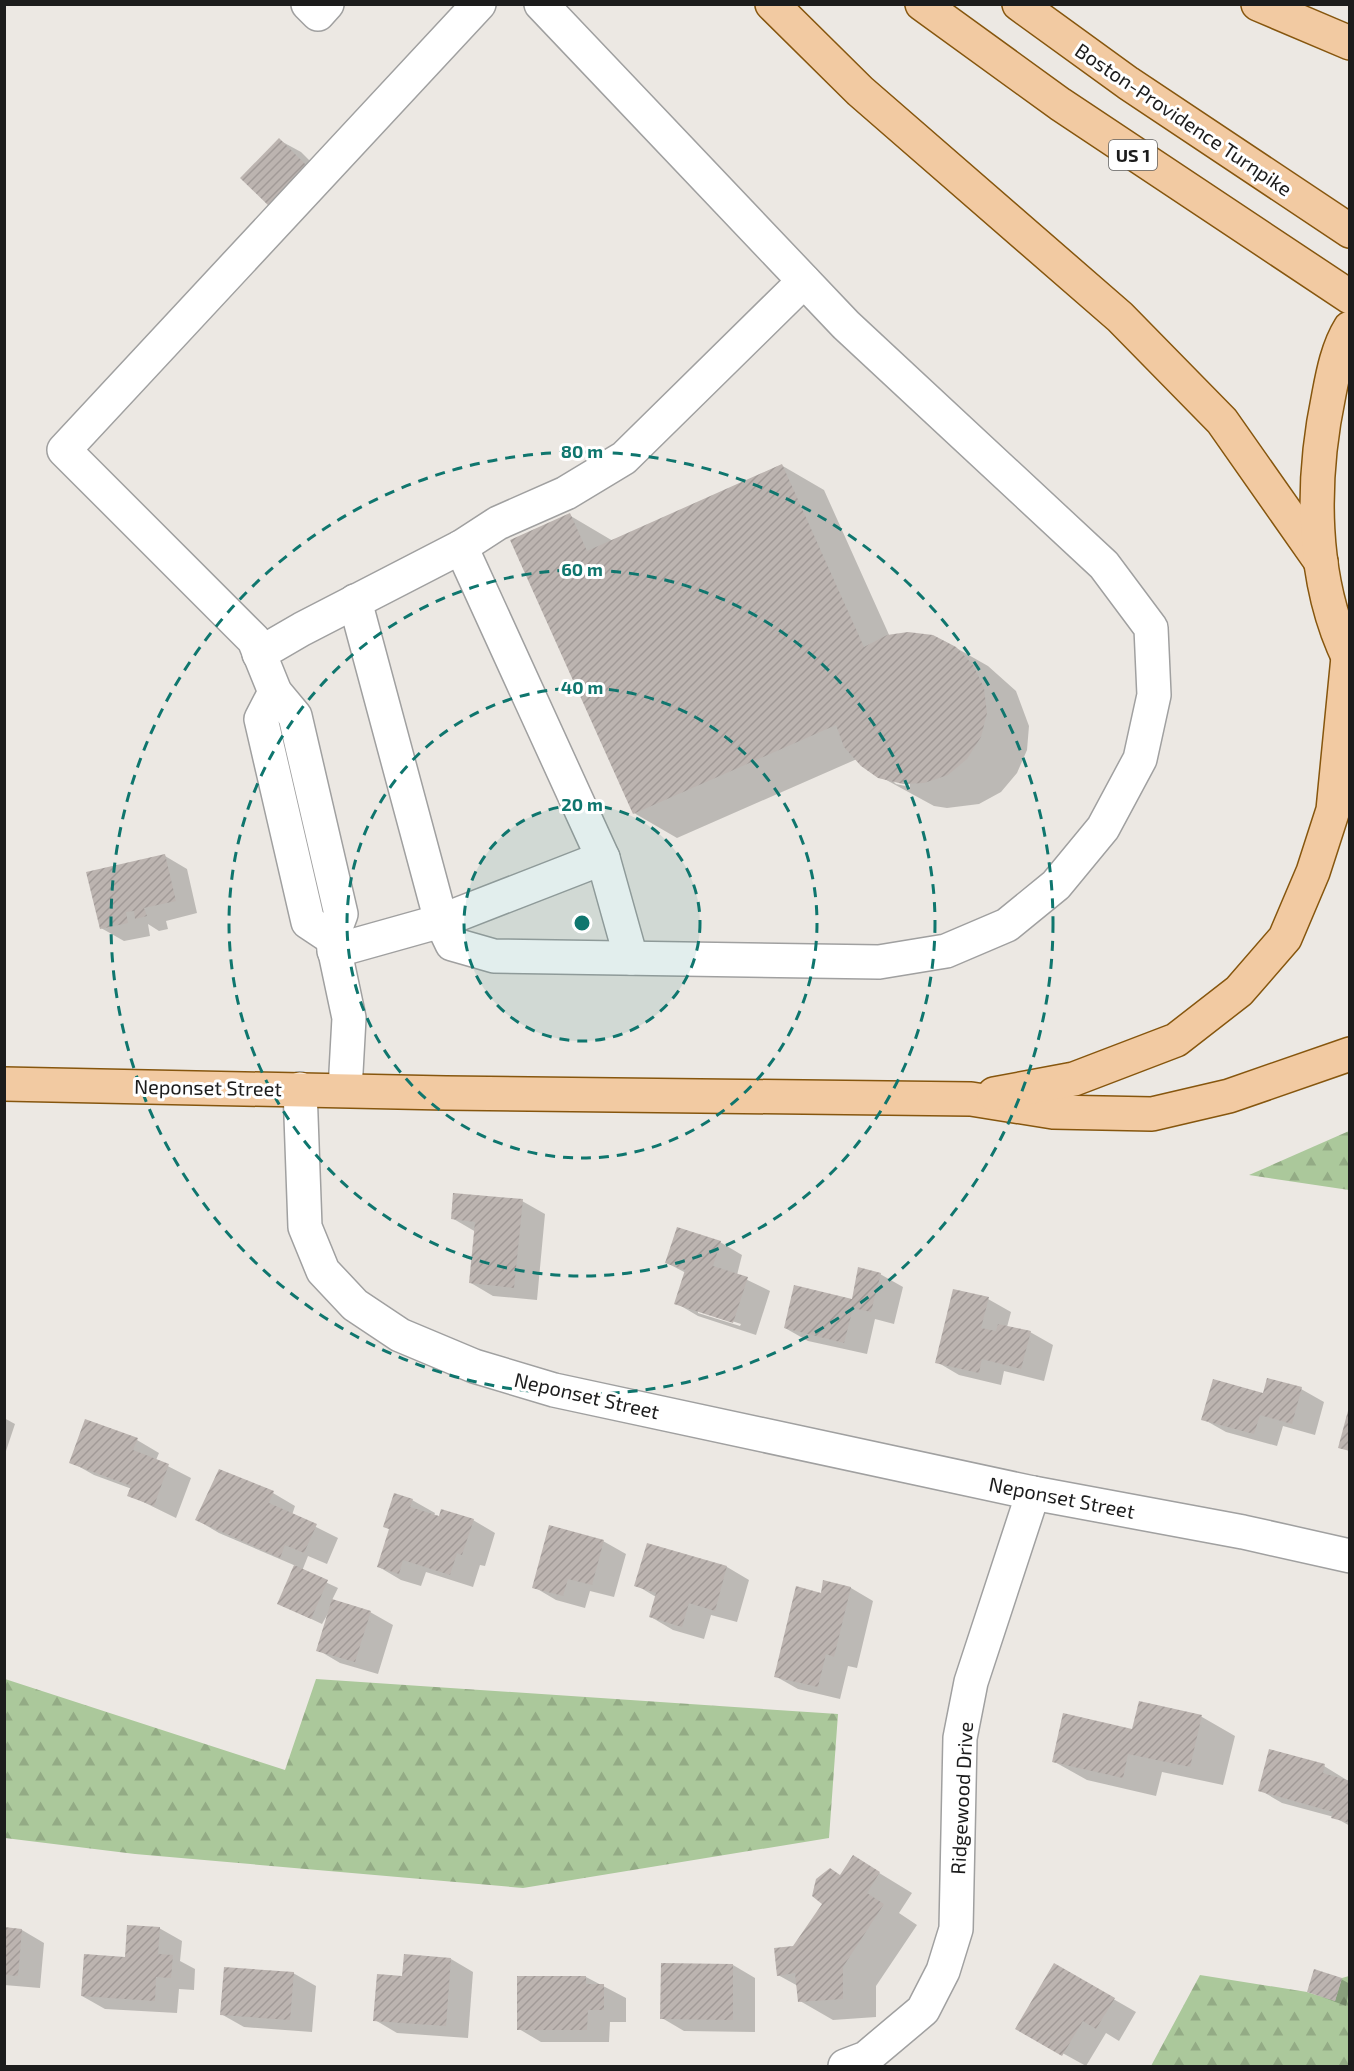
<svg xmlns="http://www.w3.org/2000/svg" width="1354" height="2071" font-family="'Exo 2',sans-serif">
<style>
.forest{fill:url(#forest-firs)}
.shadow{fill:#0003;fill-rule:evenodd}
.building{fill:url(#building-hatch)}
.lines{fill:none;stroke-linecap:round;stroke-linejoin:round}
.minor-casing{stroke:#a0a0a0;stroke-width:36}
.major-casing{stroke:#86560e;stroke-width:36}
.minor{stroke:#fff;stroke-width:33}
.major{stroke:#f2caa2;stroke-width:33}
.ring{fill:none;stroke:#0f766e;stroke-width:3;stroke-dasharray:10 8}
.labels{text-anchor:middle;dominant-baseline:central;stroke-width:6;stroke-linejoin:round;paint-order:stroke}
.shield{fill:#fff;stroke:#606060;stroke-width:1.5}
.shield-label{font-size:18px;font-weight:bold;fill:#1c1c1c}
.street-label{font-size:20px;fill:#1c1c1c;stroke:#fff}
.centre{fill:#0f766e;stroke:#fff;stroke-width:3}
.ring-label{font-size:18px;text-anchor:middle;font-weight:bold;fill:#0f766e;stroke:#fff;stroke-width:6;stroke-linejoin:round;paint-order:stroke}
</style>
<defs>
<pattern id="forest-firs" width="22" height="20" patternUnits="userSpaceOnUse" patternTransform="scale(1.5)"><rect width="22" height="20" fill="#abc89b"/><path d="M5 1l3.5 6h-7zM16 11l3.5 6h-7z" fill="#93ab85"/></pattern>
<pattern id="building-hatch" width="6" height="6" patternUnits="userSpaceOnUse" patternTransform="scale(1.5)"><rect width="6" height="6" fill="#bcb4b0"/><path d="M-1 1l2-2M0 6l6-6M5 7l2-2" fill="none" stroke="#a19a97"/></pattern>
</defs>
<rect width="100%" height="100%" fill="#ece8e3"/>
<g class="forest">
<polygon points="1349,1131 1349,1190 1249,1175"/>
<polygon points="5,1679 285,1770 316,1679 838,1714 829,1838 523,1888 135,1854 5,1838"/>
<polygon points="1200,1975 1307,1992 1335,2001 1342,1978 1349,1976 1349,2066 1151,2066"/>
</g>
<g class="shadow">
<polygon points="279,140 301,152 334,185 296,222"/>
<path d="M 781,465 L 824,490 L 890,637 L 944,641 L 988,666 L 1016,691 L 1029,726 L 1027,750 L 1017,773 L 1001,792 L 979,804 L 947,808 L 934,806 L 879,776 L 857,759 L 677,838 L 634,813 L 569,515 L 613,541 ZM 893,781 L 910,784 L 910,787 L 896,784 Z"/>
<polygon points="165,856 187,869 197,913 166,921 168,929 159,931 148,924 150,936 124,941 101,928"/>
<polygon points="522,1201 545,1214 537,1300 493,1296 471,1283 476,1232 452,1218"/>
<path d="M 720,1242 L 742,1255 L 737,1275 L 770,1291 L 756,1335 L 698,1316 L 676,1303 L 686,1273 L 667,1263 ZM 698,1310 L 741,1324 L 740,1326 L 698,1313 Z"/>
<polygon points="880,1274 903,1287 894,1324 875,1319 867,1354 808,1341 785,1328 853,1301"/>
<polygon points="988,1299 1011,1312 1007,1327 1030,1332 1053,1345 1044,1381 1004,1371 1001,1385 959,1375 937,1362"/>
<polygon points="1301,1389 1324,1402 1315,1435 1283,1426 1277,1446 1226,1432 1203,1419 1264,1395"/>
<polygon points="4,1418 15,1424 4,1457"/>
<polygon points="137,1440 159,1453 156,1460 191,1478 176,1518 129,1495 132,1489 94,1475 71,1462"/>
<polygon points="273,1493 295,1506 292,1515 338,1538 327,1564 308,1556 302,1571 338,1588 332,1600 370,1612 393,1625 378,1674 340,1663 318,1650 330,1610 322,1624 290,1609 296,1566 219,1533 197,1520"/>
<polygon points="412,1500 435,1513 434,1516 473,1520 495,1533 485,1566 480,1565 473,1587 426,1572 421,1586 401,1580 379,1567"/>
<polygon points="603,1541 626,1554 614,1597 590,1591 585,1608 556,1600 534,1587"/>
<polygon points="727,1567 749,1580 737,1622 711,1615 704,1639 673,1630 651,1617 656,1597 636,1585"/>
<polygon points="825,1582 851,1588 873,1601 857,1668 848,1666 840,1699 798,1689 775,1676 822,1595"/>
<polygon points="1140,1703 1202,1717 1235,1736 1223,1785 1162,1772 1156,1796 1087,1780 1053,1761 1133,1731"/>
<polygon points="1324,1766 1350,1782 1350,1826 1334,1817 1282,1803 1260,1790"/>
<polygon points="853,1857 912,1893 899,1913 917,1925 876,1986 876,2017 833,2020 800,2001 798,1986 778,1975"/>
<polygon points="159,1928 182,1941 180,1961 195,1969 194,1990 179,1989 177,2013 105,2009 82,1996"/>
<polygon points="4,1929 22,1930 44,1943 40,1988 4,1985"/>
<polygon points="451,1959 473,1972 468,2038 397,2033 375,2020 404,1978"/>
<polygon points="733,1965 755,1978 755,2032 684,2031 662,2018"/>
<polygon points="1054,1965 1136,2012 1119,2041 1106,2033 1086,2066 1017,2028"/>
<polygon points="293,1973 316,1986 312,2032 244,2027 221,2014"/>
<polygon points="586,1977 626,1998 626,2022 610,2022 609,2042 541,2042 519,2029"/>
<polygon points="1341,1979 1350,1984 1346,2006 1309,1992"/>
</g>
<g class="building">
<polygon points="279,138 312,171 273,210 240,178"/>
<polygon points="782,464 864,647 887,635 908,632 933,635 956,647 973,665 984,688 987,713 981,737 967,759 948,775 924,783 903,784 878,778 861,766 844,747 836,725 633,814 510,540 570,513 587,551"/>
<polygon points="165,854 176,901 144,908 147,916 135,919 134,911 126,912 128,923 100,929 86,872"/>
<polygon points="453,1193 523,1199 514,1288 469,1283 475,1222 451,1219"/>
<polygon points="677,1227 721,1241 713,1266 748,1277 733,1323 674,1304 685,1270 665,1263"/>
<polygon points="858,1267 881,1273 871,1312 853,1308 844,1343 784,1328 794,1285 852,1299"/>
<polygon points="953,1289 989,1297 981,1328 996,1331 998,1324 1031,1331 1021,1369 982,1359 979,1373 935,1363"/>
<polygon points="1267,1378 1302,1387 1292,1424 1260,1415 1254,1434 1201,1420 1213,1379 1263,1393"/>
<polygon points="1349,1407 1350,1407 1350,1451 1338,1448"/>
<polygon points="85,1419 138,1438 133,1450 169,1464 154,1506 127,1496 131,1486 69,1463"/>
<polygon points="219,1469 274,1491 269,1503 317,1524 304,1553 285,1545 280,1558 195,1520"/>
<polygon points="394,1493 413,1499 410,1507 439,1516 441,1509 474,1519 462,1555 457,1553 450,1575 403,1560 399,1574 377,1567 389,1529 383,1527"/>
<polygon points="549,1525 604,1540 592,1585 568,1579 563,1596 532,1588"/>
<polygon points="647,1543 727,1566 715,1611 689,1603 682,1627 649,1617 656,1593 634,1586"/>
<polygon points="294,1565 328,1580 311,1619 277,1604"/>
<polygon points="823,1580 851,1587 834,1657 826,1654 818,1687 774,1677 796,1586 821,1593"/>
<polygon points="332,1599 371,1611 355,1662 316,1651"/>
<polygon points="1139,1701 1202,1715 1190,1767 1128,1754 1123,1778 1052,1762 1063,1713 1132,1729"/>
<polygon points="1269,1749 1325,1764 1323,1773 1350,1781 1350,1823 1331,1818 1333,1812 1258,1791"/>
<polygon points="853,1855 880,1872 867,1893 884,1904 843,1967 843,1999 798,2002 795,1973 777,1976 774,1948 793,1946 822,1904 812,1896 816,1879 830,1868 840,1875"/>
<polygon points="127,1925 160,1927 158,1954 173,1955 171,1978 156,1977 155,2001 81,1996 84,1954 125,1957"/>
<polygon points="4,1927 22,1929 18,1976 4,1975"/>
<polygon points="404,1954 451,1958 446,2026 373,2021 377,1974 402,1976"/>
<polygon points="661,1963 733,1964 733,2020 660,2019"/>
<polygon points="1054,1963 1115,1998 1096,2029 1083,2021 1062,2056 1015,2029"/>
<polygon points="224,1967 294,1972 290,2020 220,2015"/>
<polygon points="1314,1969 1342,1978 1335,2001 1307,1992"/>
<polygon points="517,1976 586,1976 586,1984 604,1984 604,2010 588,2010 587,2030 517,2030"/>
</g>
<g class="lines">
<g class="minor-casing">
<g id="minor">
<polyline points="308,4 318,14 327,4"/>
<polyline points="461,547 603,858 631,958"/>
<polyline points="355,601 441,921 452,944 494,956 879,962 946,951 1007,925 1056,885 1103,828 1140,759 1154,695 1151,628 1104,565 846,325 541,4"/>
<polyline points="259,654 302,629 461,547 498,523 566,493 624,458 804,281"/>
<polyline points="275,692 261,719 308,922 332,938"/>
<polyline points="334,951 441,921 603,858"/>
<polyline points="300,1089 305,1227 323,1271 355,1305 400,1335 474,1366 554,1390 1033,1493 1243,1532 1350,1556"/>
<polyline points="345,1090 349,1018 332,938 341,914 295,716 275,692 254,640 64,450 479,4"/>
<polyline points="845,2066 866,2058 923,2010 943,1971 956,1929 960,1738 971,1682 1033,1493"/>
</g>
</g>
<g class="major-casing">
<g id="major">
<polyline points="772,4 860,91 1120,317 1222,421 1321,562"/>
<polyline points="922,4 1060,104 1350,297"/>
<polyline points="1019,4 1128,83 1350,231"/>
<polyline points="1258,4 1350,43"/>
<path d="M 1350,328 C 1338,347 1333,373 1329,394 C 1311,480 1310,580 1350,661"/>
<polyline points="4,1084 446,1093 971,1099 1053,1112 1152,1114 1229,1096 1350,1054"/>
<polyline points="994,1094 1074,1079 1176,1040 1239,991 1285,938 1313,872 1333,810 1348,657"/>
</g>
</g>
<use href="#minor" class="minor"/>
<use href="#major" class="major"/>
</g>
<circle cx="582" cy="923" r="118" fill="#0f766e" fill-opacity=".12"/>
<g class="ring">
<circle cx="582" cy="923" r="118"/>
<circle cx="582" cy="923" r="235"/>
<circle cx="582" cy="923" r="353"/>
<circle cx="582" cy="923" r="471"/>
</g>
<g class="labels">
<rect class="shield" x="1109" y="140" width="48" height="30" rx="4.5"/>
<g class="shield-label">
<text x="1133" y="155">US 1</text>
</g>
<g class="street-label">
<text transform="translate(1184 119) rotate(34)">Boston-Providence Turnpike</text>
<text transform="translate(208 1087) rotate(1)">Neponset Street</text>
<text transform="translate(587 1395) rotate(13)">Neponset Street</text>
<text transform="translate(1062 1497) rotate(11)">Neponset Street</text>
<text transform="translate(961 1798) rotate(-87)">Ridgewood Drive</text>
</g>
</g>
<circle cx="582" cy="923" r="9" class="centre"/>
<g class="ring-label">
<text x="582" y="458">80 m</text>
<text x="582" y="576">60 m</text>
<text x="582" y="694">40 m</text>
<text x="582" y="811">20 m</text>
</g>
<rect width="1354" height="2071" fill="none" stroke="#1c1c1c" stroke-width="12"/>
</svg>
